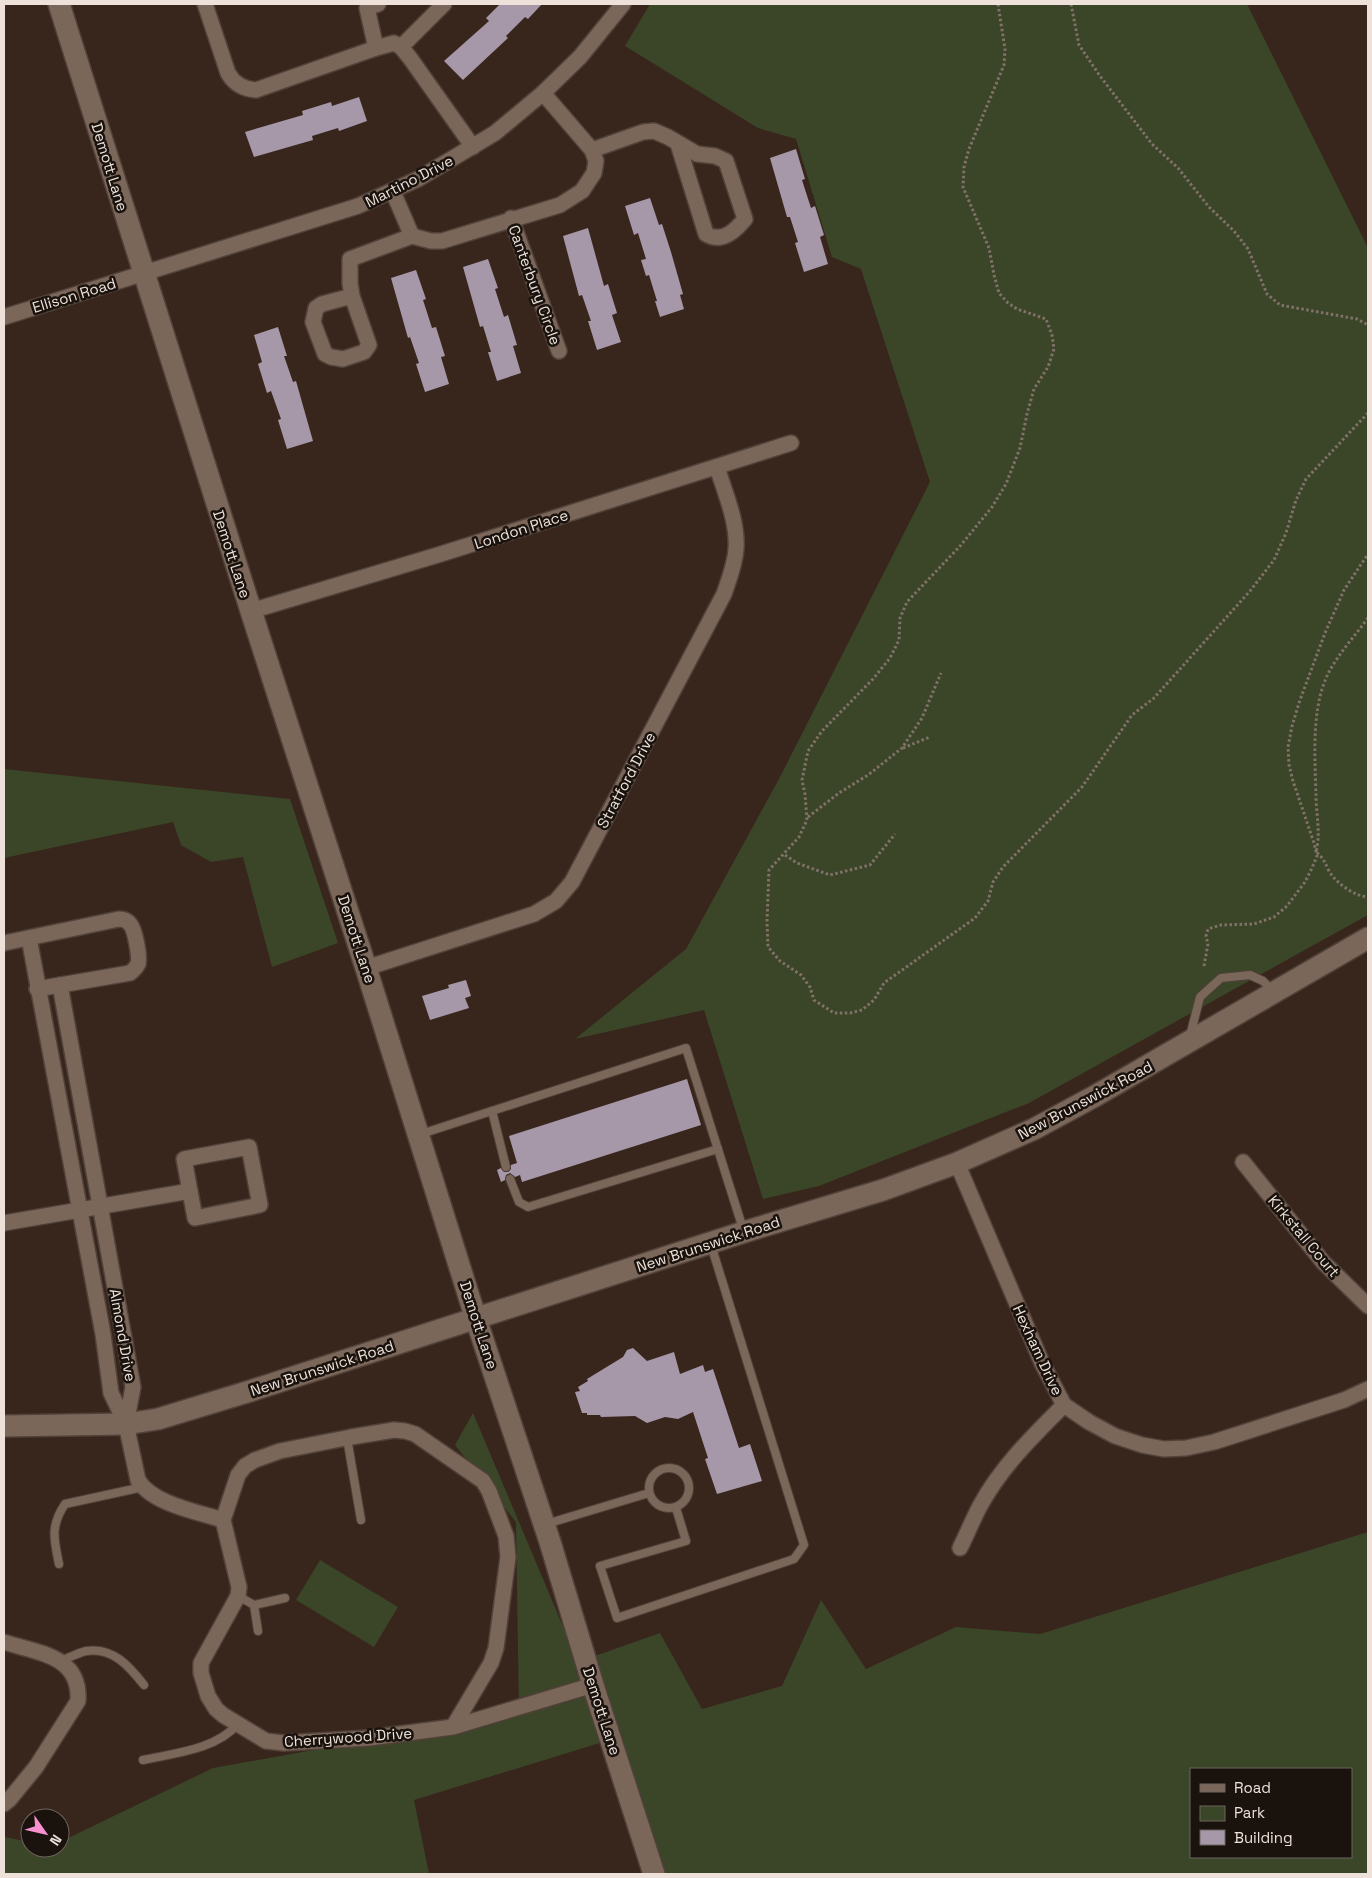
<svg xmlns="http://www.w3.org/2000/svg" width="1372" height="1878" font-family="'Space Grotesk',sans-serif">
<style>
.green{fill:#3b4528;fill-rule:evenodd}
.building{fill:#a697a9}
.lines{fill:none;stroke-linecap:round;stroke-linejoin:round}
.lane-casing{stroke:#504139;stroke-width:10}
.street-casing{stroke:#504139;stroke-width:18}
.secondary-casing{stroke:#504139;stroke-width:24}
.path{stroke:#817269;stroke-width:3;stroke-dasharray:2.5 2.5;stroke-linecap:butt}
.lane{stroke:#7b665a;stroke-width:8}
.street{stroke:#7b665a;stroke-width:15}
.secondary{stroke:#7b665a;stroke-width:21}
.labels{text-anchor:middle;dominant-baseline:central;stroke-width:5;stroke-linejoin:round;paint-order:stroke}
.street-label{font-size:15px;fill:#ede1da;stroke:#19120d}
</style>
<rect width="100%" height="100%" fill="#38261c"/>
<g class="green">
<polygon points="650,4 1247,4 1368,248 1368,915 1029,1103 819,1186 763,1199 704,1010 575,1039 686,949 780,777 930,482 861,269 832,257 796,139 758,128 625,46"/>
<polygon points="4,769 290,799 338,943 272,967 243,857 211,862 181,845 173,822 4,858"/>
<path d="M 473,1413 L 578,1662 L 660,1633 L 702,1709 L 782,1686 L 821,1600 L 866,1669 L 956,1627 L 1040,1634 L 1368,1532 L 1368,1874 L 648,1874 L 603,1742 L 414,1800 L 429,1874 L 4,1874 L 4,1837 L 30,1842 L 30,1848 L 60,1848 L 60,1842 L 213,1768 L 519,1713 L 516,1522 L 455,1445 ZM 1191,1769 L 1351,1769 L 1351,1857 L 1191,1857 Z"/>
<polygon points="320,1560 398,1607 374,1647 296,1600"/>
</g>
<g class="building">
<polygon points="500,4 542,4 528,19 525,17 506,36 508,38 463,80 444,61 489,21 486,18"/>
<polygon points="359,97 367,121 339,131 338,128 312,136 313,140 254,157 245,132 303,115 302,111 331,102 332,106"/>
<polygon points="796,149 805,179 802,180 811,208 815,206 824,235 820,237 828,264 804,272 795,243 798,242 790,217 787,217 770,158"/>
<polygon points="650,198 659,225 662,224 671,252 683,294 680,295 684,309 660,317 655,301 657,301 649,275 646,276 641,260 646,259 638,233 634,235 625,206"/>
<polygon points="588,228 604,286 608,284 617,313 612,315 621,342 597,350 588,321 591,321 582,295 579,296 563,236"/>
<polygon points="488,259 498,288 495,289 504,317 508,315 517,345 513,346 521,373 497,381 488,352 491,352 483,326 480,327 463,267"/>
<polygon points="416,270 426,299 423,300 432,328 436,327 445,356 441,357 449,384 425,392 416,364 419,363 410,337 408,338 391,278"/>
<polygon points="278,327 287,356 284,356 293,382 296,381 313,441 287,449 278,420 281,419 271,391 267,393 258,364 262,362 254,335"/>
<polygon points="466,980 471,996 465,998 469,1008 430,1020 422,996 449,988 448,985"/>
<polygon points="687,1079 701,1125 522,1182 520,1175 515,1177 510,1173 506,1175 505,1180 501,1182 497,1170 501,1168 504,1172 508,1172 511,1169 511,1165 517,1163 509,1136"/>
<polygon points="633,1348 647,1361 674,1352 680,1374 703,1365 705,1372 713,1369 739,1448 750,1444 762,1481 717,1494 705,1459 708,1458 693,1412 678,1419 665,1417 647,1423 635,1416 601,1417 600,1415 587,1415 587,1413 582,1413 575,1392 580,1391 578,1387 588,1381 587,1379 623,1357 627,1350"/>
</g>
<g class="lines">
<g class="lane-casing">
<g id="lane">
<polyline points="1190,1036 1200,997 1221,978 1250,975 1263,981 1273,991"/>
<polyline points="492,1111 506,1167"/>
<polyline points="421,1134 686,1048 744,1232"/>
<polyline points="510,1179 519,1202 528,1207 718,1149"/>
<polyline points="347,1438 361,1520"/>
<circle cx="669" cy="1488" r="20"/>
<polyline points="676,1508 686,1541 600,1566 617,1618 794,1559 804,1545 711,1245"/>
<polyline points="546,1524 649,1493"/>
<path d="M 59,1564 C 54,1540 50,1526 65,1504 L 143,1487"/>
<polyline points="238,1596 254,1605 285,1598"/>
<polyline points="254,1605 258,1631"/>
<path d="M 60,1661 C 68,1658 78,1653 86,1651 C 113,1647 129,1666 144,1685"/>
<path d="M 143,1760 C 175,1753 215,1750 238,1724"/>
</g>
</g>
<g class="street-casing">
<g id="street">
<path d="M 205,4 L 228,73 C 234,84 243,89 256,90 L 376,48 L 394,43 L 401,47 L 410,58 L 473,147"/>
<polyline points="401,47 444,4"/>
<polyline points="376,48 367,8 378,4"/>
<path d="M 592,150 L 643,132 L 654,131 L 668,137 L 697,154 L 715,156 L 726,161 L 745,219 C 736,230 722,244 706,234 L 678,144"/>
<polyline points="393,192 412,236"/>
<polyline points="511,218 559,351"/>
<polyline points="352,296 322,304 316,308 313,322 325,354 331,357 343,359 364,352 369,345 352,296 350,283 350,259 412,236 431,241 442,241 560,205 582,191 594,173 596,161 592,150 543,93"/>
<polyline points="4,317 358,206 418,179 495,133 543,93 580,57 623,4"/>
<polyline points="251,611 441,554 791,443"/>
<path d="M 29,938 L 103,1334 L 111,1393 L 126,1424 L 138,1480 C 152,1504 198,1512 223,1520"/>
<path d="M 4,943 L 119,919 C 124,919 127,920 130,924 C 135,929 140,957 138,964 C 136,968 134,970 130,973 L 37,989"/>
<path d="M 366,968 L 534,914 L 556,901 L 572,882 L 724,594 C 729,579 735,565 736,549 C 738,522 725,493 717,467"/>
<polyline points="60,985 133,1387 126,1424"/>
<polygon points="249,1147 260,1205 195,1218 184,1159"/>
<polyline points="1243,1162 1323,1262 1368,1306"/>
<polyline points="957,1163 1042,1363 1064,1405 1089,1422 1115,1436 1142,1445 1164,1449 1186,1448 1214,1442 1344,1400 1368,1389"/>
<polyline points="4,1223 190,1191"/>
<path d="M 960,1548 C 967,1534 973,1519 980,1506 C 1001,1467 1033,1436 1064,1405"/>
<path d="M 4,1642 C 37,1653 81,1655 78,1701 L 36,1767 L 9,1800 L 4,1804"/>
<polyline points="453,1727 491,1663 496,1648 508,1557 506,1536 489,1491 483,1481 415,1434 405,1431 394,1430 351,1437 280,1451 255,1460 245,1466 238,1475 223,1520 239,1587 238,1596 201,1663 201,1673 208,1696 216,1709 223,1715 266,1741 284,1743 369,1738 453,1727 593,1685"/>
</g>
</g>
<g class="secondary-casing">
<g id="secondary">
<polyline points="59,4 251,611 366,968 476,1319 550,1542 593,1685 654,1874"/>
<polyline points="4,1426 126,1424 158,1419 247,1392 744,1232 883,1190 957,1163 1034,1129 1095,1096 1368,938"/>
</g>
</g>
<g class="path">
<polyline points="998,4 1005,49 1004,65 969,149 964,167 963,187 989,248 994,275 999,293 1008,303 1017,309 1046,319 1052,335 1054,349 1048,367 1034,389 1027,414 1020,448 1006,484 992,507 961,545 907,602 900,618 899,640 890,658 873,679 822,731 808,751 802,780 805,794 807,820 799,837 769,870 767,921 768,947 780,961 801,975 810,987 814,1000 834,1013 850,1013 862,1010 874,1000 884,983 975,918 988,901 993,882 1003,867 1082,787 1132,715 1154,698 1250,591 1274,560 1286,533 1296,500 1306,479 1368,413"/>
<polyline points="1071,4 1079,45 1100,76 1152,144 1178,168 1209,207 1234,231 1248,249 1267,294 1280,305 1357,319 1368,325"/>
<path d="M 1368,618 C 1355,636 1338,654 1328,674 C 1311,708 1315,758 1316,795 C 1316,814 1321,833 1316,852 C 1323,857 1325,863 1329,871 C 1336,883 1354,896 1368,897"/>
<polyline points="903,748 930,737"/>
<polyline points="808,817 839,793 868,775 902,748 922,718 941,673"/>
<polyline points="785,855 797,863 830,875 870,865 895,834"/>
<polyline points="1204,966 1208,944 1206,936 1208,929 1221,925 1254,924 1274,917 1287,906 1305,882 1312,868 1317,856 1314,843 1293,781 1289,765 1288,747 1292,726 1300,700 1325,633 1344,590 1368,554"/>
</g>
<use href="#lane" class="lane"/>
<use href="#street" class="street"/>
<use href="#secondary" class="secondary"/>
</g>
<g class="labels">
<g class="street-label">
<text transform="translate(110 167) rotate(73)">Demott Lane</text>
<text transform="translate(409 181) rotate(-27)">Martino Drive</text>
<text transform="translate(535 285) rotate(70)">Canterbury Circle</text>
<text transform="translate(74 295) rotate(-17)">Ellison Road</text>
<text transform="translate(521 529) rotate(-18)">London Place</text>
<text transform="translate(232 554) rotate(72)">Demott Lane</text>
<text transform="translate(626 780) rotate(-62)">Stratford Drive</text>
<text transform="translate(357 939) rotate(72)">Demott Lane</text>
<text transform="translate(1085 1100) rotate(-28)">New Brunswick Road</text>
<text transform="translate(1304 1236) rotate(50)">Kirkstall Court</text>
<text transform="translate(708 1244) rotate(-18)">New Brunswick Road</text>
<text transform="translate(479 1325) rotate(72)">Demott Lane</text>
<text transform="translate(123 1335) rotate(80)">Almond Drive</text>
<text transform="translate(1038 1350) rotate(65)">Hexham Drive</text>
<text transform="translate(322 1368) rotate(-18)">New Brunswick Road</text>
<text transform="translate(602 1711) rotate(72)">Demott Lane</text>
<text transform="translate(348 1737) rotate(-4)">Cherrywood Drive</text>
</g>
</g>
<rect width="1372" height="1878" fill="none" stroke="#ede1da" stroke-width="10"/>
<rect x="1190" y="1768" width="162" height="90" fill="#19120d" stroke="#6e655f"/>
<rect x="1200" y="1784" width="25" height="8" fill="#7b665a" stroke="#6e655f"/>
<text x="1234" y="1793" font-size="15" fill="#ede1da">Road</text>
<rect x="1200" y="1806" width="25" height="15" fill="#3b4528" stroke="#6e655f"/>
<text x="1234" y="1818" font-size="15" fill="#ede1da">Park</text>
<rect x="1200" y="1830" width="25" height="15" fill="#a697a9" stroke="#6e655f"/>
<text x="1234" y="1843" font-size="15" fill="#ede1da">Building</text>
<g transform="translate(45 1833) rotate(124)"><circle r="24" fill="#19120d" stroke="#6e655f"/>
<path d="M0-4L9 19L0 12L-9 19Z" fill="#f790ce"/>
<text y="-8" font-size="14" font-weight="bold" text-anchor="middle" fill="#ede1da">N</text>
</g>
</svg>
